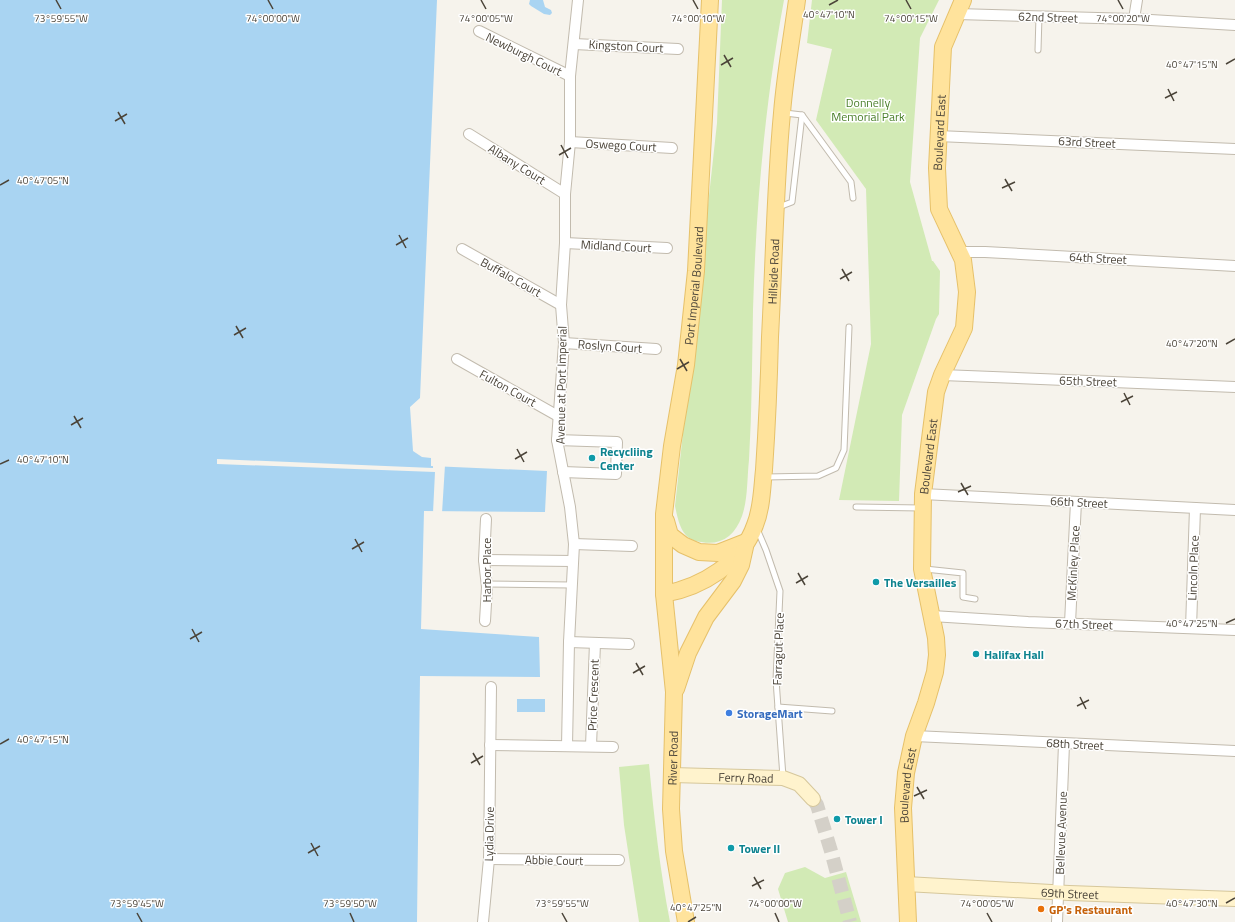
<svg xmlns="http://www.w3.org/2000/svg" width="1235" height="922" font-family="'Titillium Web',sans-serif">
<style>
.green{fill:#d2eab5}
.water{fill:#a9d4f2}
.pier{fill:#f6f3ec}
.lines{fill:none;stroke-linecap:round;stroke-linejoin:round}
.secondary-tunnel{stroke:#d4d0c8;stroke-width:14;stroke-dasharray:14 7;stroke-linecap:butt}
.lane-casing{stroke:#c2bbae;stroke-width:7}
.street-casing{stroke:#c2bbae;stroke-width:12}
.secondary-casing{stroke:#d6c79b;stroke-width:16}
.primary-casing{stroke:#e6c16a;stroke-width:18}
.lane{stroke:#fff;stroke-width:5}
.street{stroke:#fff;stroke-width:10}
.secondary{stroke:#fff3cd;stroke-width:14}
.primary{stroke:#ffe39c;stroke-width:16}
.ticks{fill:none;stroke:#4b4439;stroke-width:1.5}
.culture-dot{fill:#0f9aa8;stroke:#fff;stroke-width:1.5}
.shop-dot{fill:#3f7fe0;stroke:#fff;stroke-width:1.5}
.food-dot{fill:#e8710a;stroke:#fff;stroke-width:1.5}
.labels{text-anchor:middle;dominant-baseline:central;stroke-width:3;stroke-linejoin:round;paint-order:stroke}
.street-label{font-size:12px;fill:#4b4439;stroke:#fff}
.park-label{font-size:12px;fill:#4a7f2a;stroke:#fff}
.culture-label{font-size:12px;font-weight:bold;fill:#0d838f;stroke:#fff;text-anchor:start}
.shop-label{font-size:12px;font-weight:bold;fill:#366cbe;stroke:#fff;text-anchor:start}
.food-label{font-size:12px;font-weight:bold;fill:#c56008;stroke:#fff;text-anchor:start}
.ticks-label{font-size:10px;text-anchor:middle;fill:#4b4439;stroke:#fff;stroke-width:3;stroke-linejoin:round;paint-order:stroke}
</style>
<rect width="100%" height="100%" fill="#f6f3ec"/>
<g class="green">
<path d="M 722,0 L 784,0 C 765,102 756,206 753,310 C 752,360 752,410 749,460 C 747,478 748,499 742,516 C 734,538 719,547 696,541 C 681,537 678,520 675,506 L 717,123 Z"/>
<polygon points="812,0 939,0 920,38 910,182 932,261 933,261 940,271 939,314 936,319 902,415 899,501 839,500 871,344 866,189 816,120 832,49 807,43"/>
<path d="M 649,764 C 654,817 660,870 670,922 L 639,922 L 624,825 L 619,767 Z"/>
<polygon points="805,867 825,878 846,872 861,922 788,922 778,889 785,873"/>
</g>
<g class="water">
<polygon points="0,0 437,0 420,398 410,407 413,451 422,457 431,458 431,466 547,471 545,512 424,511 421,629 539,637 540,677 420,676 417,922 0,922"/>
<polygon points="530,0 543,0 545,7 551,10 552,13 550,15 544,14 531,6 529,4"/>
<rect x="517" y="699" width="28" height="13"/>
</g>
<polygon class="pier" points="217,459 433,468 433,464 445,465 442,513 433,513 435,472 217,464"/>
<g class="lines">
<polyline class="secondary-tunnel" points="813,799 817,805 831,851 850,922"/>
<g class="lane-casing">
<g id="lane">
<polyline points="1038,50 1039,16"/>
<polyline points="785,113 802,115 851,182 853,198"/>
<polyline points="779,207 792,202 802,115"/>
<polyline points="766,477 818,476 836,468 844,450 849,327"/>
<polyline points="856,507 921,508"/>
<polyline points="757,529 766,550 780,591 776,680 783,777"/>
<polyline points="925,569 963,573 963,597 975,599"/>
<polyline points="487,584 571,585"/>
<polyline points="778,707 832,711"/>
</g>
</g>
<g class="street-casing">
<g id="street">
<polyline points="957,14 1134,19 1235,25"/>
<polyline points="1134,19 1137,0"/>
<polyline points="479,31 570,76"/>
<polyline points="574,44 678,49"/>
<polyline points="469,134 565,194"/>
<polyline points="938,136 1235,149"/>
<polyline points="570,142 672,148"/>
<polyline points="565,243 667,248"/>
<polyline points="462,249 561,305"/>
<polyline points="960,252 985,252 1235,266"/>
<polyline points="564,343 656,349"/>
<polyline points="457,359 558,416"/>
<polyline points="942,375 1235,387"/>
<polyline points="557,440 617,442 616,474 563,472"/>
<polyline points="923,494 1235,510"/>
<polyline points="574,544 632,546"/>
<polyline points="484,560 573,561"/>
<polyline points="932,616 1028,622 1235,630"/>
<polyline points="485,621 487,587 484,560 486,519"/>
<polyline points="1070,623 1076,502"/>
<polyline points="1191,628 1195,508"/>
<polyline points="569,642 629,644"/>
<polyline points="914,736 1235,751"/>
<polyline points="490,745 613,747"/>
<polyline points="567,746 569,642 574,544 570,507 557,440 564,343 561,305 565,243 565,194 570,142 570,76 578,0"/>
<polyline points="591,746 595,643"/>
<polyline points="489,859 619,860"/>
<polyline points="483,922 489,859 491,687"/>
<polyline points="1057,922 1064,744"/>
</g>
</g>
<g class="secondary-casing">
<g id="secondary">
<path id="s1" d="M 672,775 L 783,778 L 799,784 L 813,799"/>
<path id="s2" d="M 906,884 L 1069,893 L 1235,899"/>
</g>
</g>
<g class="primary-casing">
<g id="primary">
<polyline points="666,521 670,535 683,545 699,552 718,553 746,542"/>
<path id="s3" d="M 664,594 C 702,587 742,563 755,525 C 762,508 762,488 764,470 C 767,426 769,381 770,337 C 774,262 775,187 782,113 C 785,75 792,37 797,0"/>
<polyline points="676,689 688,653 706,617 733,581 741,565 745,547"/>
<path id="s4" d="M 686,922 L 674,851 L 671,809 L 674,692 L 664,594 L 664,514 L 672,446 L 686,365 L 696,271 L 710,0"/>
<path id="s5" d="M 908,922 L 903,808 L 906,773 L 914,736 L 926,703 L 935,672 L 937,655 L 936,638 L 922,569 L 923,494 L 936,392 L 942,375 L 964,328 L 967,292 L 963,260 L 939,209 L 937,168 L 943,47 L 963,0"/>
</g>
</g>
<use href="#lane" class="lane"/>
<use href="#street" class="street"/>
<use href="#secondary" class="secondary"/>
<use href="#primary" class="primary"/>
</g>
<path class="ticks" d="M 56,0 L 61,9M 268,0 L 273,9M 481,0 L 486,9M 693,0 L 698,9M 906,0 L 911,9M 1118,0 L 1123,9M 829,5 L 838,0M 724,55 L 731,67M 1226,64 L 1235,59M 721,65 L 733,58M 1168,89 L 1174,101M 1165,98 L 1177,92M 118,112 L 125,124M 115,121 L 127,114M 561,145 L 568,158M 559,155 L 571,148M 1005,179 L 1012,191M 0,185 L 9,180M 1002,188 L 1015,182M 399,235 L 406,248M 396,245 L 408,238M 842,269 L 849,281M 840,279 L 852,272M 236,326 L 243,338M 234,335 L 246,328M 1226,344 L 1235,339M 680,359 L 687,371M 677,369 L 689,362M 1124,393 L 1130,405M 1121,402 L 1133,396M 74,416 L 81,428M 71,425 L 83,418M 517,449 L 524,462M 515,459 L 527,452M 0,464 L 9,460M 961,483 L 968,495M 958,492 L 971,486M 355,539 L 362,552M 352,549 L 364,542M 798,573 L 805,585M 796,583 L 808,576M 1226,623 L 1235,619M 192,629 L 199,642M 190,639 L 202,632M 636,663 L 643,675M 633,673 L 645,666M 1080,697 L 1086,709M 1077,706 L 1089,700M 0,744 L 9,739M 473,753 L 480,765M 471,763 L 483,756M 917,787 L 924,799M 914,796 L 927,790M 311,843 L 318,856M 308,853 L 320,846M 754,877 L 761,889M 752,886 L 764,880M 1226,903 L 1235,898M 137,913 L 142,922M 350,913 L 354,922M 562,913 L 567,922M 775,913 L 779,922M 987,913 L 992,922M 688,922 L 696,917"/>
<g class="culture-dot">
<circle cx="592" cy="458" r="4"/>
<circle cx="876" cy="582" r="4"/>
<circle cx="976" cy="654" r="4"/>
<circle cx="837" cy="819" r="4"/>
<circle cx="731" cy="848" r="4"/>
</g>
<circle class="shop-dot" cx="729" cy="713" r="4"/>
<circle class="food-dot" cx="1041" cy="909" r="4"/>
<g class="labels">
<g class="street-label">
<text transform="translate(1048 17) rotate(2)">62nd Street</text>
<text transform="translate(626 46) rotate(3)">Kingston Court</text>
<text transform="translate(524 54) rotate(26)">Newburgh Court</text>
<text stroke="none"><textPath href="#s5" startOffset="808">Boulevard East</textPath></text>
<text transform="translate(1087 142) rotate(3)">63rd Street</text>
<text transform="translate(621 145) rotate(3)">Oswego Court</text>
<text transform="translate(517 164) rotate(32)">Albany Court</text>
<text transform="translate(616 246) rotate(3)">Midland Court</text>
<text transform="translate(1098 258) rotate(3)">64th Street</text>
<text stroke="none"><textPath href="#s3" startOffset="374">Hillside Road</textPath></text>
<text transform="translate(511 277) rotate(29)">Buffalo Court</text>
<text stroke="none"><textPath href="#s4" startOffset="640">Port Imperial Boulevard</textPath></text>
<text transform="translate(610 346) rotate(4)">Roslyn Court</text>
<text transform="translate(1088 381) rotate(2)">65th Street</text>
<text transform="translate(561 385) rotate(-89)">Avenue at Port Imperial</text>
<text transform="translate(508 388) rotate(29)">Fulton Court</text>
<text stroke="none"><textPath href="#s5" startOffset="472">Boulevard East</textPath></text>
<text transform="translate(1079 502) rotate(3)">66th Street</text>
<text transform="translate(1073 563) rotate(-87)">McKinley Place</text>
<text transform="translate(1193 568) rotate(-88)">Lincoln Place</text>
<text transform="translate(486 570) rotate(-90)">Harbor Place</text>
<text transform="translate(1084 624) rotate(2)">67th Street</text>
<text transform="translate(778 649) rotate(-88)">Farragut Place</text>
<text transform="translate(593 695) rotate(-88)">Price Crescent</text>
<text transform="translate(1075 744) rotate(3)">68th Street</text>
<text stroke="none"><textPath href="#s4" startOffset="165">River Road</textPath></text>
<text stroke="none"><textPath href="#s1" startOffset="74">Ferry Road</textPath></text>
<text stroke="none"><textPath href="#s5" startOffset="137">Boulevard East</textPath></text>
<text transform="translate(1061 833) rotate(-88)">Bellevue Avenue</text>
<text transform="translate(489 834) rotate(-89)">Lydia Drive</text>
<text transform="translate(554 860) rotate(1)">Abbie Court</text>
<text stroke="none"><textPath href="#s2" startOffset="164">69th Street</textPath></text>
</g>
<g class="park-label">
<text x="868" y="102">Donnelly<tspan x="868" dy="14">Memorial Park</tspan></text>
</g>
<g class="culture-label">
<text x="600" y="451">Recycliing<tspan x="600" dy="14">Center</tspan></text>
<text x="884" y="582">The Versailles</text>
<text x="984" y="654">Halifax Hall</text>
<text x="845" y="819">Tower I</text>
<text x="739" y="848">Tower II</text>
</g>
<g class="shop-label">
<text x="737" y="713">StorageMart</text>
</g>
<g class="food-label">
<text x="1049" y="909">GP's Restaurant</text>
</g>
</g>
<g class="ticks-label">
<text x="829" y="18">40°47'10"N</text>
<text x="61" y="22">73°59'55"W</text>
<text x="273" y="22">74°00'00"W</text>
<text x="486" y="22">74°00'05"W</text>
<text x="698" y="22">74°00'10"W</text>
<text x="911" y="22">74°00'15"W</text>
<text x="1123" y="22">74°00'20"W</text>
<text x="1192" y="68">40°47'15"N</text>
<text x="43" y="184">40°47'05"N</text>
<text x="1192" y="347">40°47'20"N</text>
<text x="43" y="463">40°47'10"N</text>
<text x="1192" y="627">40°47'25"N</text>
<text x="43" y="743">40°47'15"N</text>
<text x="1192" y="907">40°47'30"N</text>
<text x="137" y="907">73°59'45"W</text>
<text x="350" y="907">73°59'50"W</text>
<text x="562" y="907">73°59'55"W</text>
<text x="775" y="907">74°00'00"W</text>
<text x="987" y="907">74°00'05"W</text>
<text x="696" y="911">40°47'25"N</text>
</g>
</svg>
